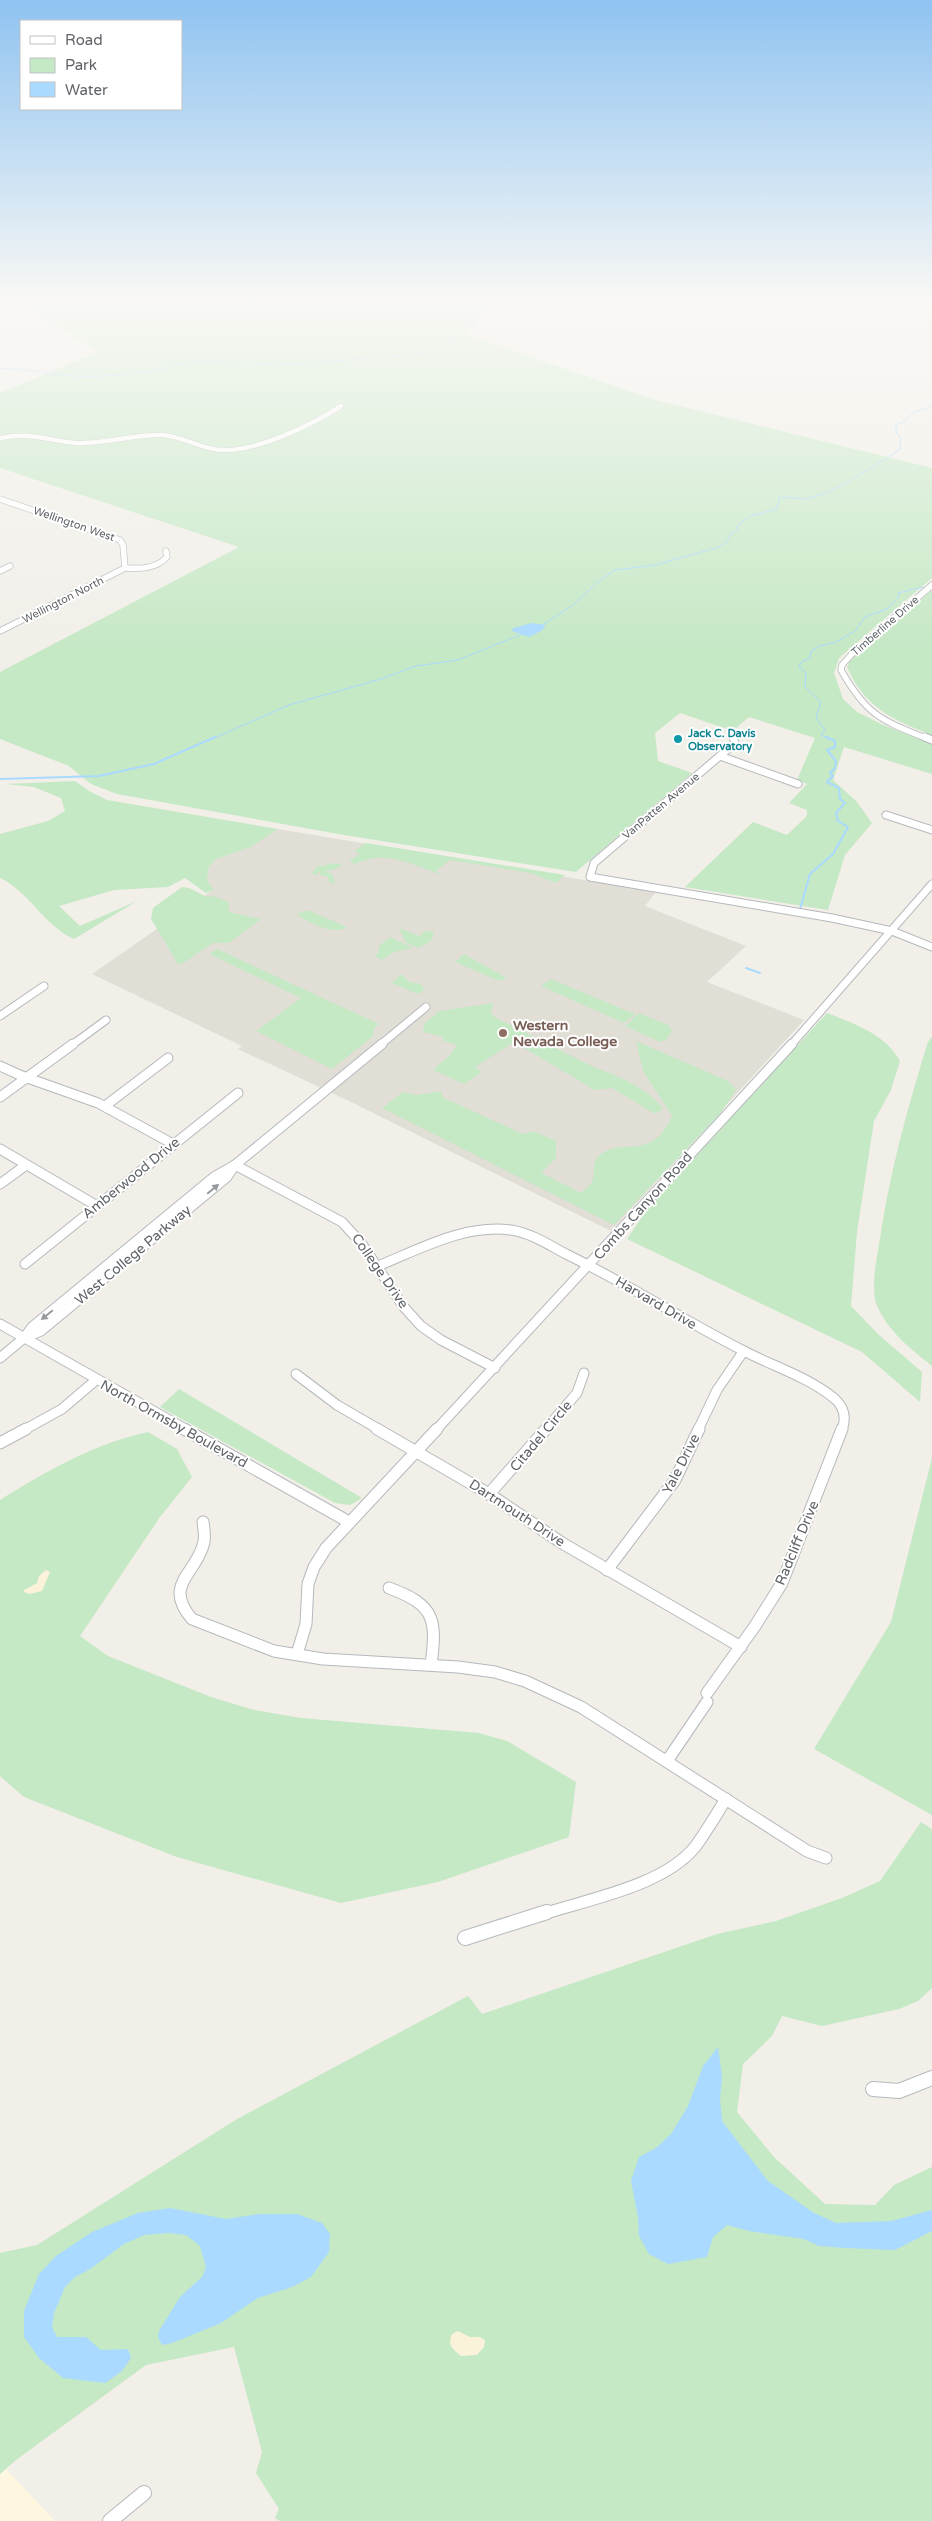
<svg xmlns="http://www.w3.org/2000/svg" width="932" height="2521" font-family="'Varela Round',sans-serif">
<style>
.commercial{fill:#fef7e0}
.education{fill:#e1ded6}
.green{fill:#c5e8c5}
.sand{fill:#fbf3d9}
.water{fill:#aadaff}
.lines{fill:none;stroke-linecap:round;stroke-linejoin:round}
.stream-far1{stroke:#aadaff;stroke-width:1}
.stream{stroke:#aadaff;stroke-width:2}
.minor-far5-casing{stroke:#b5b8bc;stroke-width:5.5}
.minor-far4-casing{stroke:#b5b8bc;stroke-width:7}
.minor-far3-casing{stroke:#b5b8bc;stroke-width:9}
.minor-far2-casing{stroke:#b5b8bc;stroke-width:11}
.minor-far1-casing{stroke:#b5b8bc;stroke-width:13}
.minor-casing{stroke:#b5b8bc;stroke-width:16}
.minor-far5{stroke:#fff;stroke-width:4.5}
.minor-far4{stroke:#fff;stroke-width:5.5}
.minor-far3{stroke:#fff;stroke-width:7}
.minor-far2{stroke:#fff;stroke-width:9}
.minor-far1{stroke:#fff;stroke-width:11}
.minor{stroke:#fff;stroke-width:14}
.oneway{fill:#979a9d}
.culture-dot{fill:#0f9aa8;stroke:#fff;stroke-width:2}
.education-dot{fill:#8d6e63;stroke:#fff;stroke-width:2}
.labels{text-anchor:middle;dominant-baseline:central;stroke-width:4;stroke-linejoin:round;paint-order:stroke}
.far-street-label{font-size:11px;fill:#5f6368;stroke:#fff}
.far-culture-label{font-size:11px;font-weight:bold;fill:#0d838f;stroke:#fff;text-anchor:start}
.education-label{font-size:14px;font-weight:bold;fill:#785e54;stroke:#fff;text-anchor:start}
.street-label{font-size:14px;fill:#5f6368;stroke:#fff}
</style>
<rect width="100%" height="100%" fill="#f1efe8"/>
<polygon class="commercial" points="6,2469 55,2521 0,2521 0,2474"/>
<polygon class="education" points="278,829 656,892 645,906 746,946 707,982 804,1020 611,1231 349,1101 238,1049 242,1046 92,974 213,890 207,880 209,867 216,859 251,847"/>
<g class="green">
<polygon points="15,300 503,300 477,318 473,327 462,333 655,400 932,468 932,578 839,658 834,673 843,699 857,712 881,724 932,744 932,774 844,747 833,780 857,802 872,823 845,855 828,910 685,887 753,822 787,835 807,816 807,810 789,803 807,784 797,780 815,738 749,717 733,731 680,713 655,733 658,761 692,773 576,872 344,835 117,794 91,784 69,766 0,739 0,672 239,547 0,468 0,393 99,352"/>
<path d="M 932,590 L 932,735 C 893,720 865,708 847,667 L 850,661 Z"/>
<path d="M 75,781 L 89,791 L 107,800 L 278,829 L 251,847 L 216,859 L 209,867 L 207,880 L 214,890 L 206,893 L 185,878 L 168,887 L 114,890 L 59,906 L 80,926 L 137,901 L 74,939 C 43,925 30,892 0,878 L 0,834 L 48,821 L 65,811 L 61,798 L 34,787 L 6,784 Z"/>
<path d="M 366,843 L 565,875 L 556,883 L 530,873 L 450,860 L 436,871 L 442,875 C 409,864 390,849 355,864 L 349,861 L 360,854 L 354,851 Z"/>
<polygon points="333,863 343,865 333,870 325,871 333,875 335,884 328,881 328,877 320,875 321,871 318,872 318,875 311,874 317,867"/>
<polygon points="182,887 189,888 207,897 213,896 229,902 229,912 261,919 229,943 213,943 182,964 178,964 151,919 153,908"/>
<path d="M 305,911 L 310,911 L 347,927 C 334,936 308,923 297,914 Z"/>
<polygon points="399,928 419,936 425,931 434,932 431,941 418,948 406,943"/>
<polygon points="390,937 413,948 394,952 382,960 375,956 379,952 379,946"/>
<polygon points="217,949 379,1024 374,1028 373,1036 332,1069 256,1031 301,998 209,954"/>
<polygon points="464,954 507,978 499,981 455,962"/>
<polygon points="401,974 410,982 421,984 424,990 418,994 392,983"/>
<polygon points="551,979 632,1013 636,1013 624,1023 541,986"/>
<path d="M 493,1003 L 491,1013 L 496,1018 C 523,1031 549,1045 575,1058 C 606,1074 641,1080 663,1109 L 655,1114 L 612,1088 L 595,1090 L 514,1042 L 475,1067 L 482,1072 L 464,1084 L 433,1070 L 450,1055 L 457,1045 L 441,1040 L 444,1037 L 423,1032 L 424,1024 L 439,1011 Z"/>
<polygon points="639,1013 668,1025 672,1031 666,1040 660,1042 625,1026"/>
<path d="M 827,1013 C 855,1024 885,1034 900,1061 L 891,1090 L 874,1121 L 857,1232 L 851,1306 L 879,1335 L 922,1372 L 920,1402 L 862,1352 L 627,1239 L 646,1211 Z"/>
<path d="M 932,1037 L 932,1366 C 911,1349 890,1333 878,1308 C 870,1292 876,1262 879,1245 C 889,1175 907,1109 928,1042 Z"/>
<path d="M 636,1041 L 728,1081 L 736,1090 L 720,1114 L 614,1225 L 382,1108 L 403,1092 L 416,1095 L 442,1091 L 442,1097 L 523,1134 L 533,1131 L 556,1141 L 556,1158 L 541,1173 L 581,1193 C 584,1190 590,1186 592,1182 C 596,1174 591,1163 599,1156 C 624,1135 650,1164 672,1116 L 643,1071 Z"/>
<polygon points="179,1389 362,1498 350,1505 335,1503 160,1407"/>
<path d="M 148,1432 L 177,1449 L 192,1477 L 160,1517 L 80,1636 L 108,1656 L 211,1697 L 254,1710 L 301,1718 L 479,1733 L 507,1741 L 576,1782 L 569,1837 L 438,1882 L 341,1903 L 177,1857 L 24,1797 L 0,1776 L 0,1500 C 47,1471 93,1444 148,1432 Z"/>
<polygon points="932,1458 932,1815 814,1749 891,1622"/>
<polygon points="921,1822 932,1829 932,1988 918,2001 899,2009 822,2026 782,2016 772,2036 743,2064 737,2112 774,2157 825,2204 875,2205 894,2185 932,2167 932,2521 280,2521 275,2518 279,2509 256,2473 262,2452 234,2347 146,2365 16,2460 0,2474 0,2253 37,2245 237,2119 468,1996 482,2014 717,1934 776,1921 842,1898 880,1881"/>
</g>
<g class="sand">
<polygon points="46,1570 50,1572 42,1591 30,1594 24,1592 24,1590 37,1583 39,1576"/>
<path d="M 458,2331 L 470,2337 L 480,2337 L 485,2340 L 484,2347 L 477,2355 L 461,2356 C 453,2349 447,2345 452,2334 Z"/>
</g>
<g class="water">
<polygon points="532,623 546,625 541,631 529,637 512,631 513,628"/>
<polygon points="718,2047 722,2077 720,2099 722,2121 768,2181 814,2213 836,2223 891,2221 932,2210 932,2231 895,2250 845,2248 819,2246 804,2239 749,2231 727,2225 713,2237 707,2257 668,2264 649,2254 639,2236 638,2217 631,2181 639,2157 656,2148 671,2134 688,2106 703,2066"/>
<polygon points="170,2208 226,2219 259,2214 297,2214 322,2223 330,2234 329,2252 311,2277 292,2287 258,2298 221,2323 172,2343 162,2345 158,2337 159,2331 180,2297 202,2277 206,2267 200,2246 186,2235 168,2233 144,2235 124,2244 90,2269 75,2277 65,2287 54,2313 52,2327 57,2337 86,2337 101,2350 128,2349 131,2358 122,2371 105,2383 63,2378 39,2358 24,2337 24,2311 39,2274 56,2256 92,2232 138,2213"/>
</g>
<g class="lines">
<g class="stream-far1">
<polyline points="252,364 280,365 411,355 443,348 455,343 454,334 498,300"/>
<polyline points="177,365 200,360 244,363"/>
<path d="M 0,368 C 21,369 41,372 61,375 C 96,379 138,374 172,367"/>
<path d="M 541,626 L 573,605 L 599,581 L 615,570 L 655,565 L 719,547 L 726,543 L 732,532 L 738,530 L 737,526 L 750,516 L 777,509 L 779,498 C 789,496 800,500 810,498 C 833,493 880,463 900,449 L 901,438 L 896,432 L 896,425 L 905,421 L 914,412 L 932,406"/>
<polyline points="212,739 289,705 381,679 416,666 458,660 522,634"/>
<polyline points="829,739 821,735 825,730 816,718 821,702 805,687 806,673 799,667 801,662 810,658 811,651 820,646 834,643 855,631 865,617 887,609 899,596 898,593 924,587"/>
</g>
<g class="stream">
<polyline points="0,779 99,776 154,764 215,737"/>
<polyline points="800,909 810,874 833,854 848,827 838,821 836,813 845,803 840,799 839,788 827,782 833,776 830,773 835,768 836,761 827,750 835,747 835,741 826,737"/>
<polyline points="746,968 760,973"/>
</g>
<g class="minor-far5-casing">
<path id="minor-far5" d="M 0,438 C 31,432 46,440 75,443 C 104,445 133,434 162,435 C 183,436 200,449 221,450 C 256,452 312,425 341,406"/>
</g>
<g class="minor-far4-casing">
<g id="minor-far4">
<polyline points="0,499 120,540 123,545 125,568"/>
<path d="M 125,568 C 140,569 156,569 167,557 L 166,551"/>
<polyline points="0,571 10,566"/>
<polyline points="0,631 125,568"/>
<path d="M 928,739 C 881,720 867,716 841,670 L 842,665 L 851,655 L 932,585"/>
</g>
</g>
<g class="minor-far3-casing">
<g id="minor-far3">
<polyline points="733,737 735,743 594,863 590,877 832,918 892,931 932,947"/>
<polyline points="925,737 932,740"/>
<polyline points="720,756 798,784"/>
<polyline points="886,815 932,830"/>
<polyline points="0,1016 44,986"/>
<polyline points="72,1045 106,1020"/>
<polyline points="380,1045 426,1007"/>
<polyline points="791,1045 932,884"/>
</g>
</g>
<g class="minor-far2-casing">
<g id="minor-far2">
<polyline points="0,1066 22,1076 98,1103 173,1144"/>
<polyline points="0,1097 73,1044"/>
<polyline points="105,1106 168,1058"/>
<polyline points="0,1149 97,1206"/>
<polyline points="235,1165 342,1222 362,1244 403,1306 421,1326 441,1340 495,1368"/>
<polyline points="0,1184 26,1165"/>
<polyline points="25,1264 238,1093"/>
<path d="M 378,1266 C 420,1249 464,1224 511,1230 C 531,1233 549,1245 566,1254 C 626,1283 683,1320 742,1350 C 772,1366 809,1377 835,1399 C 845,1408 846,1419 842,1430"/>
<polyline points="0,1324 187,1430"/>
<polyline points="24,1338 41,1331 227,1177 235,1165"/>
<polyline points="0,1358 24,1338 32,1327 214,1177 235,1165 382,1044"/>
<polyline points="296,1374 337,1405 380,1430"/>
<polyline points="24,1430 62,1409 96,1380"/>
<polyline points="436,1430 792,1044"/>
<polyline points="545,1430 577,1393 584,1373"/>
<polyline points="698,1430 717,1390 743,1352"/>
</g>
</g>
<g class="minor-far1-casing">
<g id="minor-far1">
<polyline points="184,1429 349,1522"/>
<polyline points="377,1429 489,1494 562,1543 741,1647"/>
<polyline points="0,1443 26,1429"/>
<polyline points="489,1494 546,1429"/>
<path d="M 203,1522 C 204,1528 205,1535 204,1542 C 197,1574 162,1584 192,1619 L 274,1651 L 323,1659 L 458,1667 L 495,1672 L 525,1681 L 581,1707 L 807,1851 L 826,1858"/>
<polyline points="607,1570 675,1480 699,1429"/>
<path d="M 389,1588 C 435,1605 437,1619 431,1665"/>
<polyline points="297,1654 306,1624 308,1584 314,1567 326,1548 437,1429"/>
<polyline points="707,1693 755,1626 782,1583 842,1429"/>
<polyline points="667,1761 707,1702"/>
<path d="M 543,1914 C 589,1899 663,1886 695,1847 C 706,1832 716,1815 726,1799"/>
</g>
</g>
<g class="minor-casing">
<g id="minor">
<polyline points="465,1938 547,1912"/>
<polyline points="873,2089 899,2091 932,2078"/>
<polyline points="110,2521 144,2493"/>
</g>
</g>
<use href="#minor-far5" class="minor-far5"/>
<use href="#minor-far4" class="minor-far4"/>
<use href="#minor-far3" class="minor-far3"/>
<use href="#minor-far2" class="minor-far2"/>
<use href="#minor-far1" class="minor-far1"/>
<use href="#minor" class="minor"/>
</g>
<defs><path id="oneway-solid" d="M-6-.8H1V-3.2L6.5 0L1 3.2V.8H-6Z" transform="scale(1.25)"/></defs>
<g class="oneway">
<use href="#oneway-solid" transform="translate(213 1189) rotate(-40)"/>
<use href="#oneway-solid" transform="translate(47 1315) rotate(141)"/>
</g>
<linearGradient id="sky" x2="0" y2="1"><stop stop-color="#8fc3f1"/><stop offset="0.46" stop-color="#f9f8f5"/><stop offset="1" stop-color="#f9f8f5" stop-opacity="0"/></linearGradient>
<rect width="932" height="653" fill="url(#sky)"/>
<circle class="culture-dot" cx="678" cy="739" r="5"/>
<circle class="education-dot" cx="503" cy="1033" r="5"/>
<g class="labels">
<g class="far-street-label">
<text transform="translate(74 524) rotate(19)">Wellington West</text>
<text transform="translate(63 600) rotate(-27)">Wellington North</text>
<text transform="translate(885 626) rotate(-41)">Timberline Drive</text>
<text transform="translate(661 806) rotate(-40)">VanPatten Avenue</text>
</g>
<g class="far-culture-label">
<text x="688" y="733">Jack C. Davis<tspan x="688" dy="13">Observatory</tspan></text>
</g>
<g class="education-label">
<text x="513" y="1025">Western<tspan x="513" dy="16">Nevada College</tspan></text>
</g>
<g class="street-label">
<text transform="translate(131 1178) rotate(-39)">Amberwood Drive</text>
<text transform="translate(643 1206) rotate(-48)">Combs Canyon Road</text>
<text transform="translate(133 1255) rotate(-40)">West College Parkway</text>
<text transform="translate(380 1271) rotate(55)">College Drive</text>
<text transform="translate(656 1303) rotate(30)">Harvard Drive</text>
<text transform="translate(174 1424) rotate(29)">North Ormsby Boulevard</text>
<text transform="translate(541 1436) rotate(-50)">Citadel Circle</text>
<text transform="translate(681 1464) rotate(-63)">Yale Drive</text>
<text transform="translate(517 1513) rotate(33)">Dartmouth Drive</text>
<text transform="translate(797 1543) rotate(-67)">Radcliff Drive</text>
</g>
</g>
<rect x="20" y="20" width="162" height="90" fill="#ffffff" stroke="#bfc1c3"/>
<rect x="30" y="36" width="25" height="8" fill="#ffffff" stroke="#bfc1c3"/>
<text x="65" y="45" font-size="15" fill="#5f6368">Road</text>
<rect x="30" y="58" width="25" height="15" fill="#c5e8c5" stroke="#bfc1c3"/>
<text x="65" y="70" font-size="15" fill="#5f6368">Park</text>
<rect x="30" y="82" width="25" height="15" fill="#aadaff" stroke="#bfc1c3"/>
<text x="65" y="95" font-size="15" fill="#5f6368">Water</text>
</svg>
